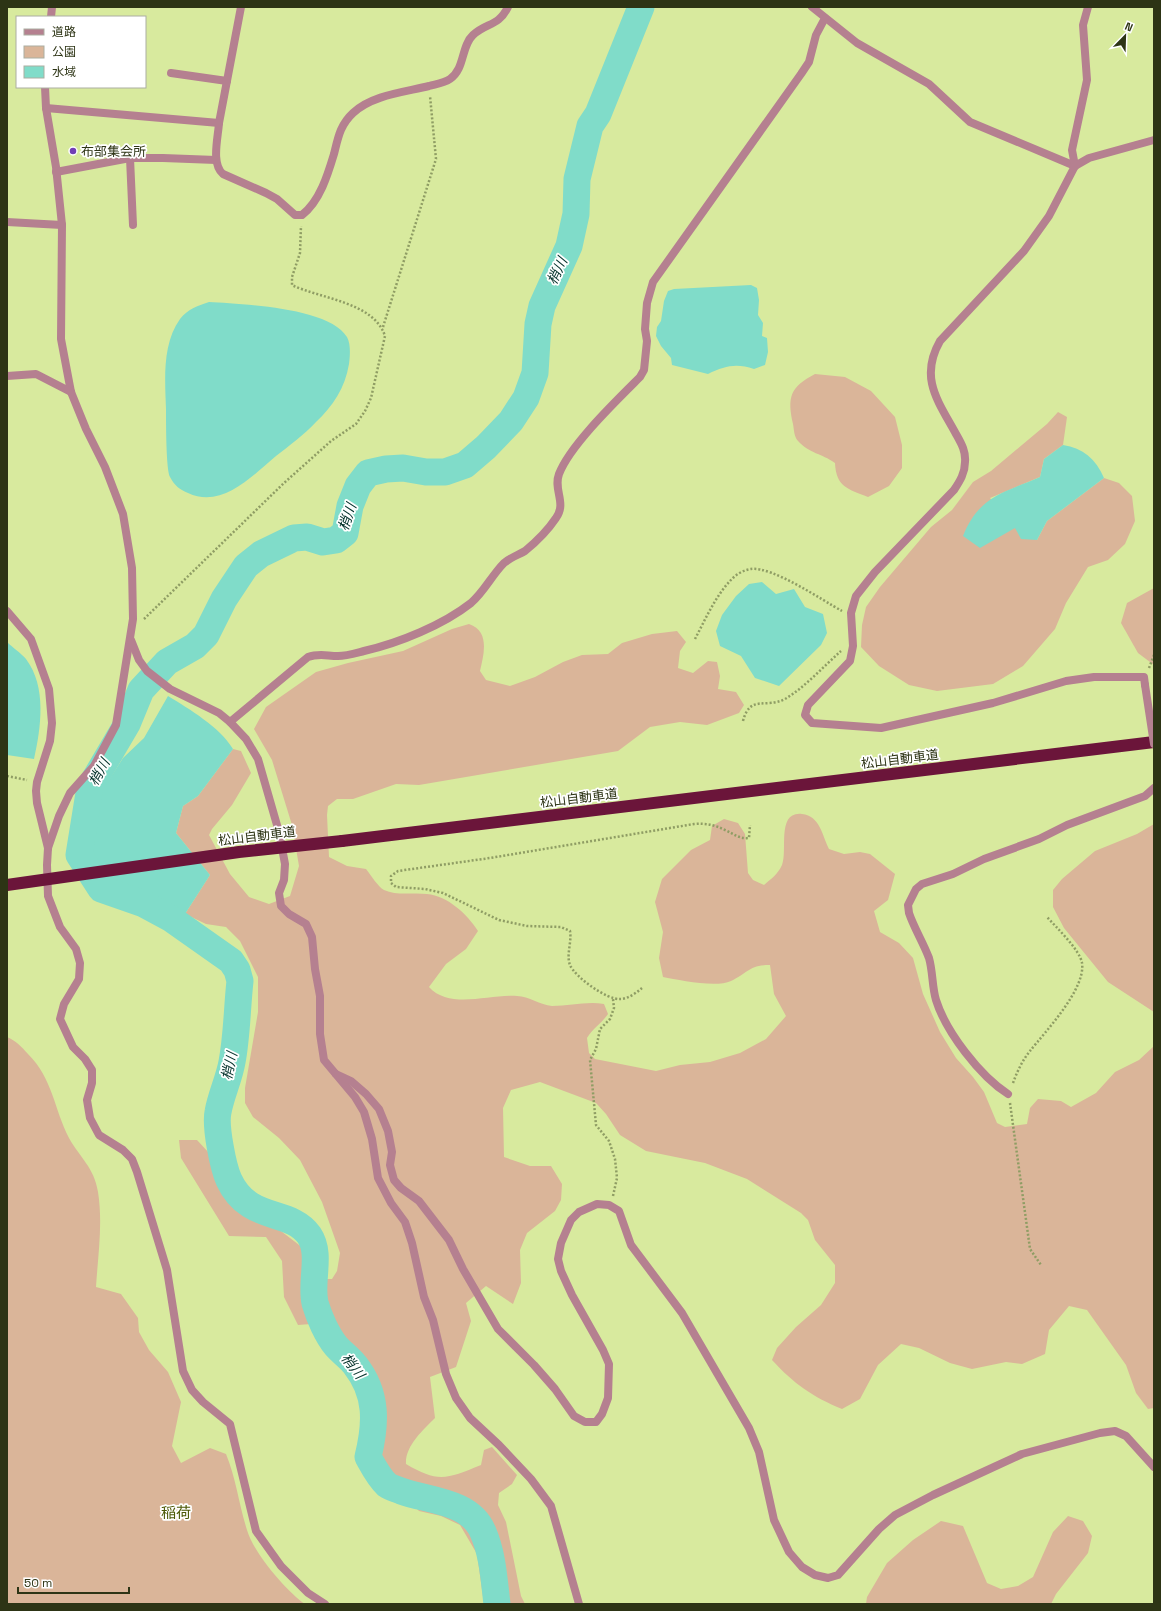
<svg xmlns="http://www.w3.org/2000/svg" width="1161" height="1611" font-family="'Space Grotesk','Noto Sans JP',sans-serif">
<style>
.green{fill:#dab599}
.water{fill:#80dcc9}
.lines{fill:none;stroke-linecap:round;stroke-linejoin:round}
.river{stroke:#80dcc9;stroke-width:27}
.path{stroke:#8f9d64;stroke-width:2.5;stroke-dasharray:2 2;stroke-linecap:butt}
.street{stroke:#b58090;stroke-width:8}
.highway{stroke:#6b153a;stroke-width:12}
.street-bridge{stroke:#b58090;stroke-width:8}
.highway-bridge{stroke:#6b153a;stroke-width:12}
.poi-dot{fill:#713db5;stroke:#fff;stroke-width:1.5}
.labels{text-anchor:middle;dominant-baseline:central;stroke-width:3.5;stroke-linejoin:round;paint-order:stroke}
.poi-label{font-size:13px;fill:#2d3415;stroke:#fff;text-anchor:start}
.street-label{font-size:13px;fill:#2d3415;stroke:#fff}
.water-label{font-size:14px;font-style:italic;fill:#03312a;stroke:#fff}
.quarter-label{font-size:15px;fill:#4c5907;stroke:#fff}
</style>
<rect width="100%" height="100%" fill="#d8ea9e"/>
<g class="green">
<path d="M 815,374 L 845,377 L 871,391 L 895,417 L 902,445 L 902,468 L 889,486 L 868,497 C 848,489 836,487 835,463 C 821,453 810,454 798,441 C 794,437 794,429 793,424 C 787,397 790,387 815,374 Z"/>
<polygon points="1058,412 1067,417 1063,445 1044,459 1040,477 990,498 1016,528 1037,540 1047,521 1104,478 1119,483 1132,496 1135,521 1125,544 1108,560 1088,567 1066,603 1055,629 1023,666 993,684 937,691 909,685 879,666 861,647 862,625 866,607 880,587 931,527 952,510 973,482 991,471 1047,424"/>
<polygon points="1154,588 1154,665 1138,653 1121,623 1127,603"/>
<path d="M 469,624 C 490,631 484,654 480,671 L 486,680 L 510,686 L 535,677 L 563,662 L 582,655 L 608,654 L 622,643 L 652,634 L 677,631 L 686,642 L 680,651 L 678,668 L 693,673 L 708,661 L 717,662 L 720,676 L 718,689 L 736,692 L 744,705 L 739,713 L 707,725 L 680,722 L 650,727 L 618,751 L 419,785 L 396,784 L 353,799 L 337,799 L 328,806 L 327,815 L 329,857 L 347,866 L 366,869 C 371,875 378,887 384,890 C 397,896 413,892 427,894 C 448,896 467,914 478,931 L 466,949 L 446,964 L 429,987 C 450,1010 489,994 517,996 C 529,996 540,1005 552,1006 C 570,1006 587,1001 604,1004 L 608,1014 C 602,1023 593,1028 587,1038 L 589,1053 L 595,1059 L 656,1071 L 680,1065 L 710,1062 L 740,1053 L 766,1039 L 786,1016 L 774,994 L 770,965 C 749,965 748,973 731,981 C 716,988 679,980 663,977 L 659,958 L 663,932 L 655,902 L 662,879 L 691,850 L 710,840 L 712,826 L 724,819 L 738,823 L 745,834 L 748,873 L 753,880 L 764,885 C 771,879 778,874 782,865 C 788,851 776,811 802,814 C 820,816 822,835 829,849 L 844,854 L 860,852 L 870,854 L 895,874 L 888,900 L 874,911 L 880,932 L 899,943 L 913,958 L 923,994 L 940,1032 L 956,1058 L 973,1077 L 984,1092 L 997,1123 L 1005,1127 L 1027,1124 L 1030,1108 L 1038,1099 L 1061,1101 L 1071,1107 L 1096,1093 L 1115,1072 L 1139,1060 L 1154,1046 L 1154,1408 L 1148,1409 L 1136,1393 L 1126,1365 L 1087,1310 L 1069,1306 L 1049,1330 L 1045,1354 L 1022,1364 L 1006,1362 L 972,1369 L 950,1363 L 919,1348 L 901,1344 L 878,1365 L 860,1399 L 842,1409 C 813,1397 794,1384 772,1360 L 777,1348 L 796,1327 L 821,1305 L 835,1283 L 835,1265 L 815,1240 L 808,1220 L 801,1213 L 747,1179 L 705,1163 L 646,1151 L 620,1135 L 606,1114 L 596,1103 L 540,1082 L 511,1090 L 503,1108 L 504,1157 L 530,1166 L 551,1166 L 562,1184 L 561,1200 L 555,1211 L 527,1233 L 520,1250 L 521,1283 L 513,1304 L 486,1286 L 466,1303 L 471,1321 L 456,1367 L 430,1377 L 435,1418 C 423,1430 405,1446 406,1464 C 438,1483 447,1479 481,1465 L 484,1450 L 492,1447 L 517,1475 L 512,1484 L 499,1493 L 498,1505 L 506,1522 L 521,1596 L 525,1604 L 484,1604 L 477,1554 L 460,1525 L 441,1516 L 419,1511 L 370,1461 L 368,1437 L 368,1413 L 362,1390 L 346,1360 L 337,1332 L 324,1323 L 298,1325 L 284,1297 L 282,1261 L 266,1237 L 229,1236 L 181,1158 L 179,1140 L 197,1140 L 210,1154 L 228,1188 L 232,1201 L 241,1209 L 264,1218 L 303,1248 L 308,1267 L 314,1276 L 322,1279 L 332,1279 L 337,1271 L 340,1253 L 322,1202 L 300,1160 L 279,1138 L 253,1117 L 245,1103 L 245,1088 L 258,1012 L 258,977 L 240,941 L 226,927 L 206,924 L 185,914 L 210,875 L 176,833 L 183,806 L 198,796 L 233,749 L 241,751 L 251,773 L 232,805 L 212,829 L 209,835 L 230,874 L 249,897 L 269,904 L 290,896 L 299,866 L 292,825 L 272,760 L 254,729 L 266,707 L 316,672 L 348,663 L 403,651 L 452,629 Z"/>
<polygon points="1154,824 1154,1012 1108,982 1064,928 1053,907 1053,890 1062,879 1095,851 1137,834"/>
<path d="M 7,1037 C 16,1041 21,1046 28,1054 C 53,1079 54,1109 69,1138 C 80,1158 94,1167 98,1192 C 103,1223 98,1255 96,1287 L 121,1294 L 138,1318 L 139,1332 L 149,1350 L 168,1372 L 181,1402 L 172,1446 L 181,1463 L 210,1448 L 226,1454 C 236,1478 239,1505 247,1530 C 253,1552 286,1591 305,1604 L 7,1604 Z"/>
<polygon points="1068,1516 1083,1521 1092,1536 1088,1553 1056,1594 1051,1604 866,1604 867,1597 887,1563 913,1540 941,1521 963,1526 987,1583 1001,1589 1018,1586 1033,1577 1053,1532"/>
</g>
<g class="water">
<path d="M 751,285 L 757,288 L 759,300 L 758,315 L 763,323 L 762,336 L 767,338 L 768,352 L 765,365 L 754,369 C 736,363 725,366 708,374 L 672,365 L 671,358 L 661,346 L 656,336 L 657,327 L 661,321 L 664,301 L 668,291 L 674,289 Z"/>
<path d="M 209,302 C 241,304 329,307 347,337 C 351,344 350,356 349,364 C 345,388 333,406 316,422 C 304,435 290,445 276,456 C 252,476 222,509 188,493 C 180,490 174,485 170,477 C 166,470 166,421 166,409 C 165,380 162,344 180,319 C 188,309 197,306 209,302 Z"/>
<path d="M 1063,445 C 1083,448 1096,459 1104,478 L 1047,521 L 1037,540 L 1021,539 L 1015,528 L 980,548 L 963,536 C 979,496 1003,493 1040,477 L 1044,459 Z"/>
<polygon points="762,582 776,594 794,589 805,607 823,614 827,633 821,645 779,686 755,678 741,656 720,646 716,631 722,615 736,596 749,584"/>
<path d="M 7,642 C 13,648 21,653 26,659 C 47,687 41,728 34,759 L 7,755 Z"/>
<path d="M 168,696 C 189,709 220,727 233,749 L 198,796 L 183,806 L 176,833 L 210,875 L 185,914 L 146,894 L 115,884 L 92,858 L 95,813 L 102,791 L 123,758 L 144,738 Z"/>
</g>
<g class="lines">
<path class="river" d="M 497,1604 C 494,1580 493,1555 483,1532 C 470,1501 429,1501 401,1491 C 397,1489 391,1488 387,1485 C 379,1478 373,1466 368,1457 C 376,1424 378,1394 355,1365 C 350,1358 342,1353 336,1346 C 327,1335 319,1317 315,1303 C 310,1281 322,1254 309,1235 C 290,1208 249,1223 229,1180 C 223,1167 215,1126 218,1112 C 221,1095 229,1079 232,1062 C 237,1036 237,1008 240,981 L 237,970 L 231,961 L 170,918 L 144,904 L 101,889 L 79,855 L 90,787 L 127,724 L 141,690 L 167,662 L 195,646 L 206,635 L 224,599 L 246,566 L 261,554 L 294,538 L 307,537 L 323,542 L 336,540 L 345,533 L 350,506 L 358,486 L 368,473 L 386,469 L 403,468 L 426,472 L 445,472 L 465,465 L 486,447 L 511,421 L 526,398 L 535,373 L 538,324 L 542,306 L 569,246 L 576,214 L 577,179 L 590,126 L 598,114 L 641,7"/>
<g class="path">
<polyline points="383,327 436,159 430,96"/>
<path d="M 144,619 L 284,483 L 331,441 L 356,424 L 365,411 L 371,398 L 385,336 C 374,302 321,299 292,285 L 292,277 L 300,253 L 301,226"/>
<path d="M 695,639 C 705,620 715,597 730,581 C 735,575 743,570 751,569 C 772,566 822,600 842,611"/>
<polyline points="1149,668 1154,655"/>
<path d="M 743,721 C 750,694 766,709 785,699 C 804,688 824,666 841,651"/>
<polyline points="7,776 27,780"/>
<path d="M 642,988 C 636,993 628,999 620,999 C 607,1000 575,977 570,965 C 566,955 572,942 570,931 L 561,927 L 527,926 L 499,920 L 443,893 L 425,889 L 396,887 L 391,883 L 391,876 L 398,871 L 490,858 L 694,824 C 706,823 715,825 725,830 C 734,834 739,839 749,838 L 750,825"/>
<path d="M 1013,1083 C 1017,1072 1022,1061 1030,1051 C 1045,1032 1086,989 1082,963 C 1080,950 1056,927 1047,917"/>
<polyline points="1010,1103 1030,1249 1041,1265"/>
<polyline points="613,1196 617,1178 615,1159 609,1141 596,1125 590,1060 596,1049 600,1029 610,1019 614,1008 613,999"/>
</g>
<g class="street">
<polyline points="812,7 857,43 929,84 970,122 1075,166"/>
<polyline points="51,17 52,7"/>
<polyline points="171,73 227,81"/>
<polyline points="45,87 46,108 56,167 62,225 61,339 71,392 86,429 105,467 123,514 132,568 133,619 116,725 94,766 70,793 59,816 48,848 47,865 48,896 60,927 76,949 80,963 79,979 64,1004 60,1019 73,1047 85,1059 92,1070 92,1083 87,1100 90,1118 99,1135 123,1150 132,1159 137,1172 167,1270 183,1371 192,1390 203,1402 230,1424 256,1531 281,1566 308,1593 325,1604"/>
<polyline points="46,108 219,123 241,7"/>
<path d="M 219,123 C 218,138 211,164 223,174 L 266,193 L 277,199 L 295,215 L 302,215 C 320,201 328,174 334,154 C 338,138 340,125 353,113 C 372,95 405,92 429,86 C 436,84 444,83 450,79 C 465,69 461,46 473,35 C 487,22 498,27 508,7"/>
<polyline points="130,158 133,225"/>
<polyline points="1075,166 1072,150 1087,80 1083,25 1088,7"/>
<polyline points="56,172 130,158 163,158 216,160"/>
<polyline points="7,222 62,225"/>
<polyline points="7,376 36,374 71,392"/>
<polyline points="7,611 31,639 49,689 52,723 50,741 37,782 36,791 37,803 48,848"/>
<polyline points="131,640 139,660 147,671 170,689 219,713 230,722 246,739 258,759 279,832 285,864 284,880 279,893 281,906 289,914 306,924 312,937 315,969 320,996 320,1034 324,1060 355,1097 364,1112 372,1139 378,1178 391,1203 405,1222 412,1243 424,1297 433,1320 446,1374 456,1398 470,1418 499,1445 531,1479 551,1506 579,1604"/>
<path d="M 1145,685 L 1144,677 L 1094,677 L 1066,681 L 993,703 L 881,728 L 812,723 L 805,715 L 808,705 L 850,661 L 853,646 L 851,613 L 856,596 L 875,572 L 954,490 C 960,481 965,473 965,462 C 966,451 961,443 956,434 C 938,401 919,378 940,341 L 1024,251 L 1049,216 L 1075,166 L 1089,158 L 1154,140"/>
<path d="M 230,722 L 308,657 C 319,653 327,656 338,656 C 346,656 356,653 364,651 C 399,643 443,625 471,603 C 484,592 492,575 504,563 C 510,558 518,555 525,551 C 536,542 548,530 556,518 C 567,503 553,490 559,474 C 570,445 617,400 640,377 L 644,370 L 647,341 L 645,329 L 647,303 L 653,282 L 801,74 L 809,62 L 816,35 L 825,18"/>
<polyline points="336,1074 351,1081 366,1094 379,1109 388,1131 392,1152 390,1165 394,1180 401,1188 419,1201 449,1240 463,1269 498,1329 534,1365 555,1389 574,1416 585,1422 596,1422 602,1414 608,1398 609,1364 603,1350 572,1295 561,1271 558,1259 561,1243 571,1220 579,1212 597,1204 609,1205 619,1211 631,1245 682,1313 749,1428 759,1452 774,1520 789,1552 802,1567 815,1575 828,1578 838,1575 879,1529 895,1515 933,1495 1022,1454 1100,1433 1115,1431 1126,1436 1154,1467"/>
<path d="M 1008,1094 C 980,1076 946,1032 936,1000 C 932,987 933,972 929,958 C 923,942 914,928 909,913 L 908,905 L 916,889 L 922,884 L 953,874 L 984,859 L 1039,839 L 1067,825 L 1145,796 L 1154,788"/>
</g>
<polyline class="highway" points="342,841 1154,742"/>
<polyline class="street-bridge" points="1145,685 1154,744"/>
<polyline class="highway-bridge" points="7,885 239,852 342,841"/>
</g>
<circle class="poi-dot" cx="73" cy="151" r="4"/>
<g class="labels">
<g class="poi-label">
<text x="81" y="151">布部集会所</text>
</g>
<g class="street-label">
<text transform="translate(900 759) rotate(-7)">松山自動車道</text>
<text transform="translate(579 798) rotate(-7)">松山自動車道</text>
<text transform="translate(257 836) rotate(-7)">松山自動車道</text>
</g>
<g class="water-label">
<text transform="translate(557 271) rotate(-65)">梢川</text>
<text transform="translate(347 517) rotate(-71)">梢川</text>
<text transform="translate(99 772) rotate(-61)">梢川</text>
<text transform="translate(229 1066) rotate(-78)">梢川</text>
<text transform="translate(353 1366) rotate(52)">梢川</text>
</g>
<g class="quarter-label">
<text x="176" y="1512">稲荷</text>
</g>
</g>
<rect width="1161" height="1611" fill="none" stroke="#2d3415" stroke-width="16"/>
<rect x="16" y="16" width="130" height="72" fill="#ffffff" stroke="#abaea1"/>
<rect x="24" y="29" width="20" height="6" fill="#b58090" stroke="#abaea1"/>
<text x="52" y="36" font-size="12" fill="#2d3415">道路</text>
<rect x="24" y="46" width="20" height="12" fill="#dab599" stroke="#abaea1"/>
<text x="52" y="56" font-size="12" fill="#2d3415">公園</text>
<rect x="24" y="66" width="20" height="12" fill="#80dcc9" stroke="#abaea1"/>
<text x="52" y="76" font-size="12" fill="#2d3415">水域</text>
<g transform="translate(1125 36) rotate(23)" stroke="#ffffff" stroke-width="3" paint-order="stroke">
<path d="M0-3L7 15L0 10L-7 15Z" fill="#2d3415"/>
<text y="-6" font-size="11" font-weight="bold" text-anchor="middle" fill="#2d3415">N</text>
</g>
<path d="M18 1587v6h111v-6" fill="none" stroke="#2d3415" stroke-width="2"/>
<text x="24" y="1587" font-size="12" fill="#2d3415" stroke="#ffffff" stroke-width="3" paint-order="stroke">50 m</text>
</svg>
